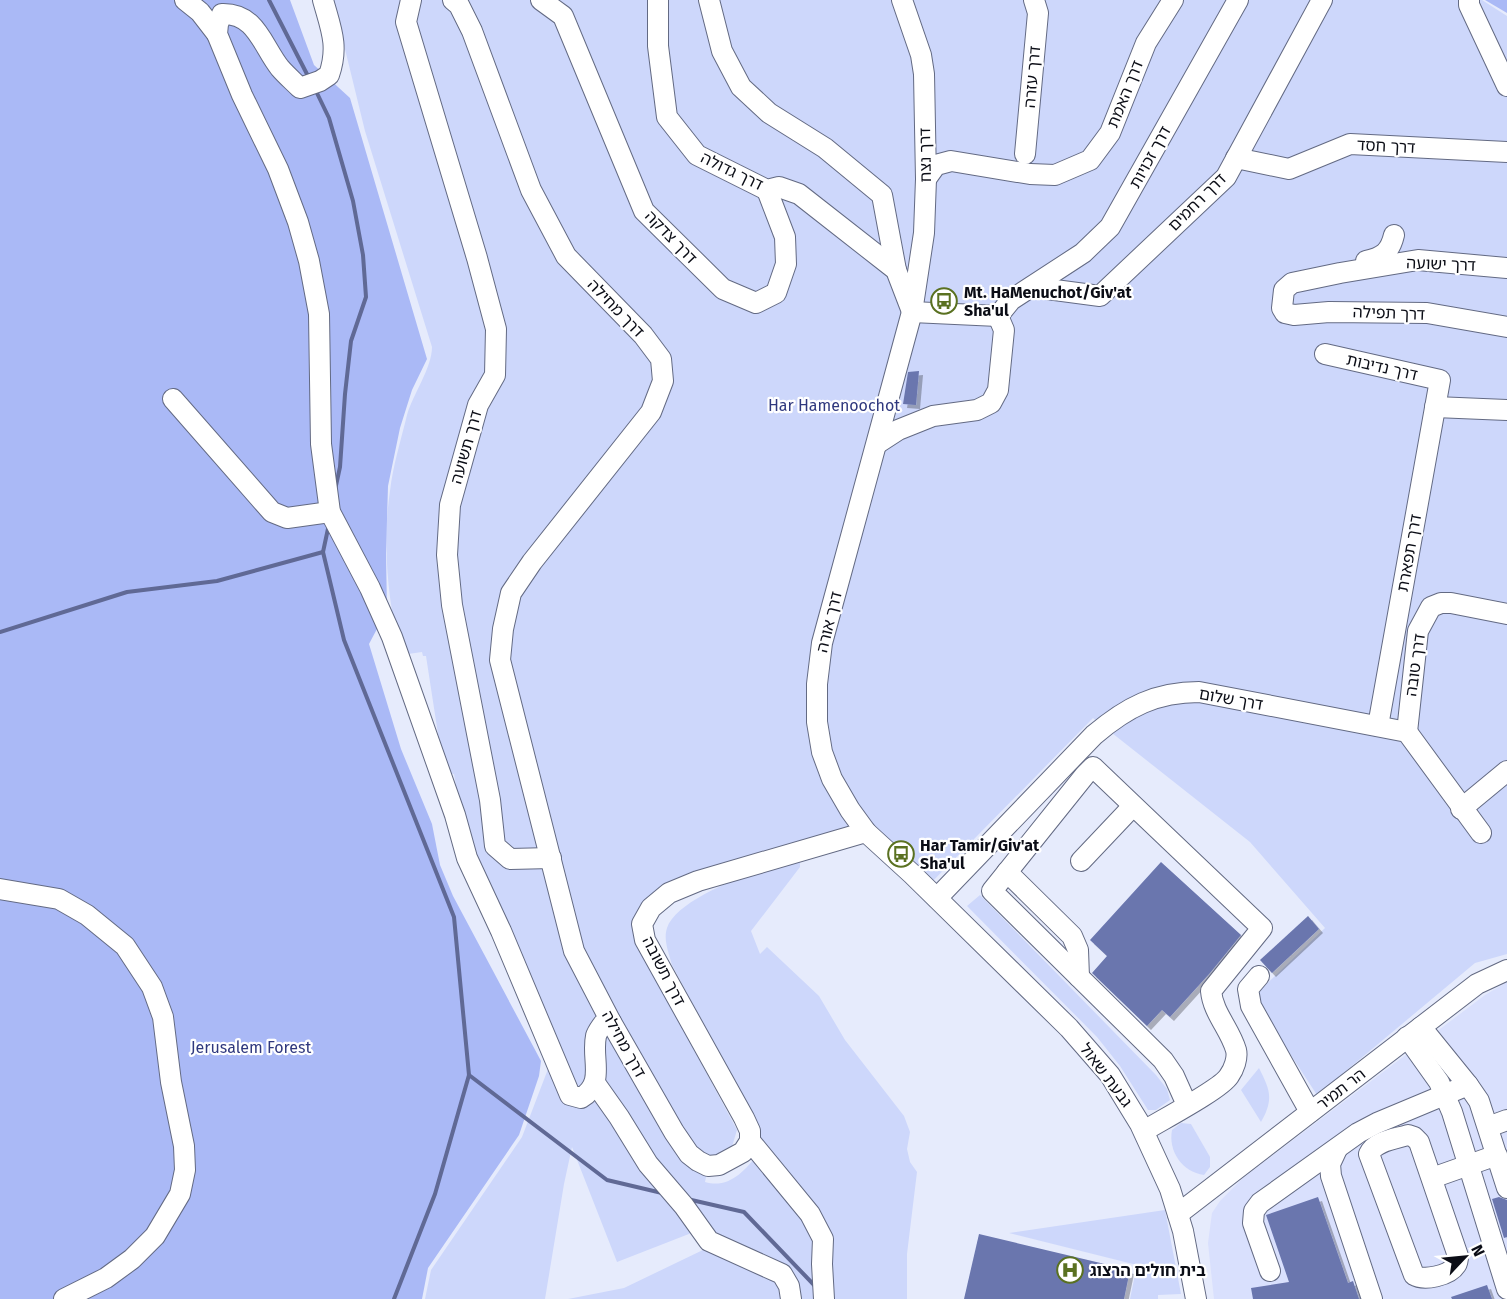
<svg xmlns="http://www.w3.org/2000/svg" width="1507" height="1299" font-family="'Fira Sans','Noto Sans Hebrew',sans-serif">
<style>
.built{fill:#d9e0fd}
.green{fill:#cdd7fb}
.forest{fill:#aab9f6}
.lines{fill:none;stroke-linecap:round;stroke-linejoin:round}
.stream{stroke:#606995;stroke-width:4}
.building{fill:#6a76ae;filter:url(#shadow)}
.minor-casing{stroke:#636a83;stroke-width:22}
.minor{stroke:#fff;stroke-width:20}
.labels{text-anchor:middle;dominant-baseline:central;stroke-width:4.5;stroke-linejoin:round;paint-order:stroke}
.street-label{font-size:16px;fill:#0b0d16;stroke:#fff}
.poi-label{font-size:16px;font-weight:bold;fill:#0b0d16;stroke:#fff;text-anchor:start}
.park-label{font-size:16px;fill:#2f387e;stroke:#fff}
</style>
<defs>
<filter id="shadow"><feDropShadow dx="4" dy="4" stdDeviation="0" flood-color="#0004"/></filter>
</defs>
<rect width="100%" height="100%" fill="#e6ebfc"/>
<polygon class="built" points="1507,982 1507,1299 1214,1299 1208,1243 1212,1213 1220,1201 1243,1178 1485,995"/>
<g class="green">
<path d="M 333,0 L 1482,0 L 1507,16 L 1507,954 L 1475,963 L 1317,1095 L 1253,997 L 1325,928 L 1250,842 L 1093,718 L 926,888 L 853,833 L 698,870 L 651,896 L 639,907 L 636,942 L 737,1130 L 731,1150 L 709,1162 L 705,1182 C 728,1189 744,1172 757,1155 L 754,1118 L 672,965 C 669,953 663,940 667,928 C 678,895 768,867 800,856 L 800,867 L 751,931 L 760,954 L 767,947 L 819,996 L 845,1040 L 904,1116 L 910,1132 L 907,1149 L 910,1162 L 917,1172 L 907,1254 L 907,1299 L 568,1299 L 624,1288 L 705,1249 L 694,1232 L 617,1262 L 572,1147 L 564,1184 L 545,1299 L 425,1299 L 431,1270 L 522,1137 L 548,1069 L 528,990 L 467,849 L 454,774 L 444,773 L 426,656 L 423,656 L 422,652 L 401,655 C 388,603 382,545 390,491 C 393,465 401,440 407,415 C 413,394 432,368 432,347 L 365,131 Z"/>
<polygon points="980,895 1156,1075 1167,1089 1170,1100 1156,1110 1148,1110 1120,1066 1097,1037 967,906"/>
<path d="M 1259,1068 C 1270,1090 1274,1099 1261,1122 L 1241,1090 Z"/>
<path d="M 1181,1123 L 1191,1124 L 1210,1157 L 1210,1167 L 1204,1175 C 1182,1172 1168,1151 1172,1130 Z"/>
<polygon points="1165,1210 1181,1294 1158,1295 1158,1299 1130,1299 1137,1265 1009,1233"/>
</g>
<g class="forest">
<polygon points="0,0 290,0 314,65 350,98 427,359 412,390 400,428 388,486 386,554 387,610 369,644 401,749 432,824 440,865 453,896 541,1061 539,1076 519,1135 428,1268 422,1299 0,1299"/>
<polygon points="1485,0 1507,0 1507,13"/>
</g>
<g class="lines">
<g class="stream">
<polyline points="269,0 310,80"/>
<polyline points="315,89 329,118 353,201 363,255 366,297 351,341 345,394 340,467 335,490"/>
<polyline points="329,524 323,552 344,640 454,917 469,1075 435,1194 394,1299"/>
<polyline points="0,632 127,592 217,581 323,552"/>
<polyline points="469,1075 607,1180 662,1193"/>
<polyline points="687,1199 744,1212 815,1286"/>
</g>
</g>
<g class="building">
<polygon points="919,371 916,405 903,404 908,372"/>
<polygon points="1161,862 1241,935 1210,973 1170,1017 1162,1010 1147,1026 1092,973 1107,956 1090,940"/>
<polygon points="1308,916 1319,929 1272,973 1260,960"/>
<polygon points="1318,1197 1348,1283 1353,1281 1359,1299 1253,1299 1251,1288 1289,1282 1266,1215"/>
<polygon points="1499,1197 1507,1200 1507,1237 1504,1238 1492,1199"/>
<polygon points="979,1234 1130,1270 1124,1299 964,1299"/>
<polygon points="1487,1285 1492,1299 1452,1299 1451,1297"/>
</g>
<g class="lines">
<g class="minor-casing">
<g id="minor">
<polyline points="185,0 200,12 217,34"/>
<path d="M 323,0 C 331,29 339,46 329,75 L 320,81 L 300,88 C 293,81 286,75 280,68 C 262,45 256,13 222,14 L 218,24 L 217,34 L 242,95 L 278,169 L 298,222 L 309,261 L 319,314 L 321,444 L 330,512 L 370,588 L 392,637 L 455,815 L 467,858 L 501,931 L 570,1095 L 581,1098 C 606,1083 591,1059 596,1036 C 597,1032 601,1027 603,1024 L 611,1022"/>
<polyline points="411,0 406,22 477,258 496,329 495,375 478,405 450,505 447,555 452,605 490,800 495,846 510,859 551,858"/>
<polyline points="453,0 459,5 472,31 531,190 566,256 643,335 661,359 663,381 651,412 532,562 511,593 503,629 500,660 574,951 611,1022 674,1132 689,1154 698,1161 708,1166 719,1165 743,1152 750,1141"/>
<polyline points="541,0 563,16 644,211 723,289 756,303 776,293 786,264 785,237 767,190"/>
<polyline points="658,0 658,46 667,117 697,155 767,190 779,187 799,194 896,270 911,309"/>
<polyline points="709,0 722,51 741,87 769,113 825,148 882,195 896,270"/>
<polyline points="902,0 921,55 924,74 926,179 924,233 912,312 822,643 817,684 817,722 822,752 832,779 850,810 866,832 912,874 1069,1028 1110,1075 1140,1124 1170,1189 1183,1231 1196,1299"/>
<polyline points="1469,0 1469,5 1507,86"/>
<polyline points="1025,154 1038,13 1034,0"/>
<polyline points="1236,158 1289,169 1350,144 1507,152"/>
<polyline points="926,179 936,165 951,161 1030,174 1055,175 1090,160 1110,133 1146,43 1173,0"/>
<path d="M 1366,261 C 1383,257 1390,252 1394,235"/>
<polyline points="1507,268 1418,260 1340,273 1292,283 1284,290 1282,308 1285,313 1294,315 1329,312 1427,313 1507,327"/>
<polyline points="1032,287 1100,296 1226,177 1322,0"/>
<polyline points="912,312 998,316"/>
<polyline points="998,316 1011,300 1083,253 1110,227 1238,0"/>
<polyline points="1325,354 1440,380 1378,726"/>
<polyline points="173,399 272,512 287,518 330,512"/>
<polyline points="1435,407 1507,410"/>
<polyline points="878,443 898,430 933,416 977,410 991,403 998,390 1004,330 998,316"/>
<polyline points="1407,732 1418,631 1431,607 1441,603 1451,603 1507,614"/>
<polyline points="1461,809 1507,771"/>
<polyline points="1081,861 1133,806"/>
<polyline points="1007,872 1072,936 1078,950 1079,977"/>
<polyline points="0,889 59,899 87,915 125,946 152,987 163,1017 171,1082 184,1146 185,1170 180,1194 155,1236 132,1259 106,1278 64,1299"/>
<path d="M 937,898 L 1094,735 C 1127,707 1156,692 1199,692 L 1407,732 L 1481,833"/>
<polyline points="1259,976 1248,989 1251,1006 1310,1112"/>
<polyline points="1421,1027 1468,1085 1479,1101 1507,1188"/>
<polyline points="1407,1037 1439,1082 1452,1112 1507,1289"/>
<polyline points="595,1083 619,1117 648,1164 684,1206 709,1241 782,1274 789,1286 791,1299"/>
<polyline points="1488,1127 1507,1120"/>
<path d="M 1144,1131 C 1160,1121 1221,1089 1229,1076 C 1234,1069 1238,1058 1236,1050 C 1230,1029 1213,1013 1211,991 L 1262,928 L 1093,767 L 1085,775 L 992,891 L 1163,1060 L 1174,1076 L 1187,1105"/>
<path d="M 1408,1135 L 1414,1137 L 1419,1142 L 1458,1256 C 1458,1260 1458,1262 1456,1265 C 1449,1276 1424,1281 1414,1275 L 1369,1154 C 1375,1141 1395,1139 1408,1135 Z"/>
<polyline points="750,1141 750,1131 744,1118 645,940 642,924 651,908 669,893 698,881 866,832"/>
<polyline points="750,1141 810,1214 823,1239 822,1264 824,1299"/>
<polyline points="1337,1149 1330,1164 1331,1176 1372,1299"/>
<polyline points="1432,1178 1497,1155"/>
<polyline points="1178,1214 1477,984 1507,970"/>
<polyline points="1270,1271 1253,1223 1254,1211 1260,1203 1358,1133 1377,1123 1468,1085"/>
</g>
</g>
<use href="#minor" class="minor"/>
</g>
<defs>
<g id="bus-ring" transform="scale(1.35)"><circle r="9.5" fill="#fff" stroke="#5a7121" stroke-width="1.5"/><path d="M-5-6H5V4H4V6H2V4H-2V6H-4V4H-5ZM-3.5-4V0h7V-4ZM-3.5 1.2v1.5H-2V1.2ZM2 1.2v1.5H3.5V1.2Z" fill="#5a7121"/></g>
<g id="hospital-ring" transform="scale(1.35)"><circle r="9.5" fill="#fff" stroke="#5a7121" stroke-width="1.5"/><path d="M-5-5h3v3.5h4V-5h3V5h-3V1.5h-4V5h-3Z" fill="#5a7121"/></g>
</defs>
<g fill-rule="evenodd">
<use href="#bus-ring" x="944" y="301"/>
<use href="#bus-ring" x="901" y="854"/>
<use href="#hospital-ring" x="1070" y="1270"/>
</g>
<g class="labels">
<g class="street-label">
<text transform="translate(1032 77) rotate(-85)">דרך עזרה</text>
<text transform="translate(1125 94) rotate(-68)">דרך האמת</text>
<text transform="translate(1386 146) rotate(3)">דרך חסד</text>
<text transform="translate(925 155) rotate(-91)">דרך נצח</text>
<text transform="translate(1150 157) rotate(-61)">דרך זכויות</text>
<text transform="translate(732 171) rotate(26)">דרך גדולה</text>
<text transform="translate(1197 202) rotate(-45)">דרך רחמים</text>
<text transform="translate(671 237) rotate(46)">דרך צדקה</text>
<text transform="translate(1441 264) rotate(2)">דרך ישועה</text>
<text transform="translate(616 308) rotate(46)">דרך מחילה</text>
<text transform="translate(1389 313) rotate(2)">דרך תפילה</text>
<text transform="translate(1382 367) rotate(13)">דרך נדיבות</text>
<text transform="translate(466 447) rotate(-74)">דרך תשועה</text>
<text transform="translate(1409 553) rotate(-80)">דרך תפארת</text>
<text transform="translate(829 622) rotate(-76)">דרך אורה</text>
<text transform="translate(1415 665) rotate(-82)">דרך טובה</text>
<text transform="translate(1231 699) rotate(10)">דרך שלום</text>
<text transform="translate(664 971) rotate(63)">דרך תשובה</text>
<text transform="translate(624 1044) rotate(61)">דרך מחילה</text>
<text transform="translate(1106 1075) rotate(53)">גבעת שאול</text>
<text transform="translate(1341 1089) rotate(-38)">הר תמיר</text>
</g>
<g class="poi-label">
<text x="964" y="292">Mt. HaMenuchot/Giv'at<tspan x="964" dy="18">Sha'ul</tspan></text>
<text x="920" y="845">Har Tamir/Giv'at<tspan x="920" dy="18">Sha'ul</tspan></text>
<text x="1090" y="1270">בית חולים הרצוג</text>
</g>
<g class="park-label">
<text x="834" y="405">Har Hamenoochot</text>
<text x="251" y="1047">Jerusalem Forest</text>
</g>
</g>
<g transform="translate(1465 1257) rotate(64)" stroke="#ffffff" stroke-width="4.5" paint-order="stroke">
<path d="M0-4.5L10 22L0 15L-10 22Z" fill="#0b0d16"/>
<text y="-9" font-size="16" font-weight="bold" text-anchor="middle" fill="#0b0d16">N</text>
</g>
</svg>
